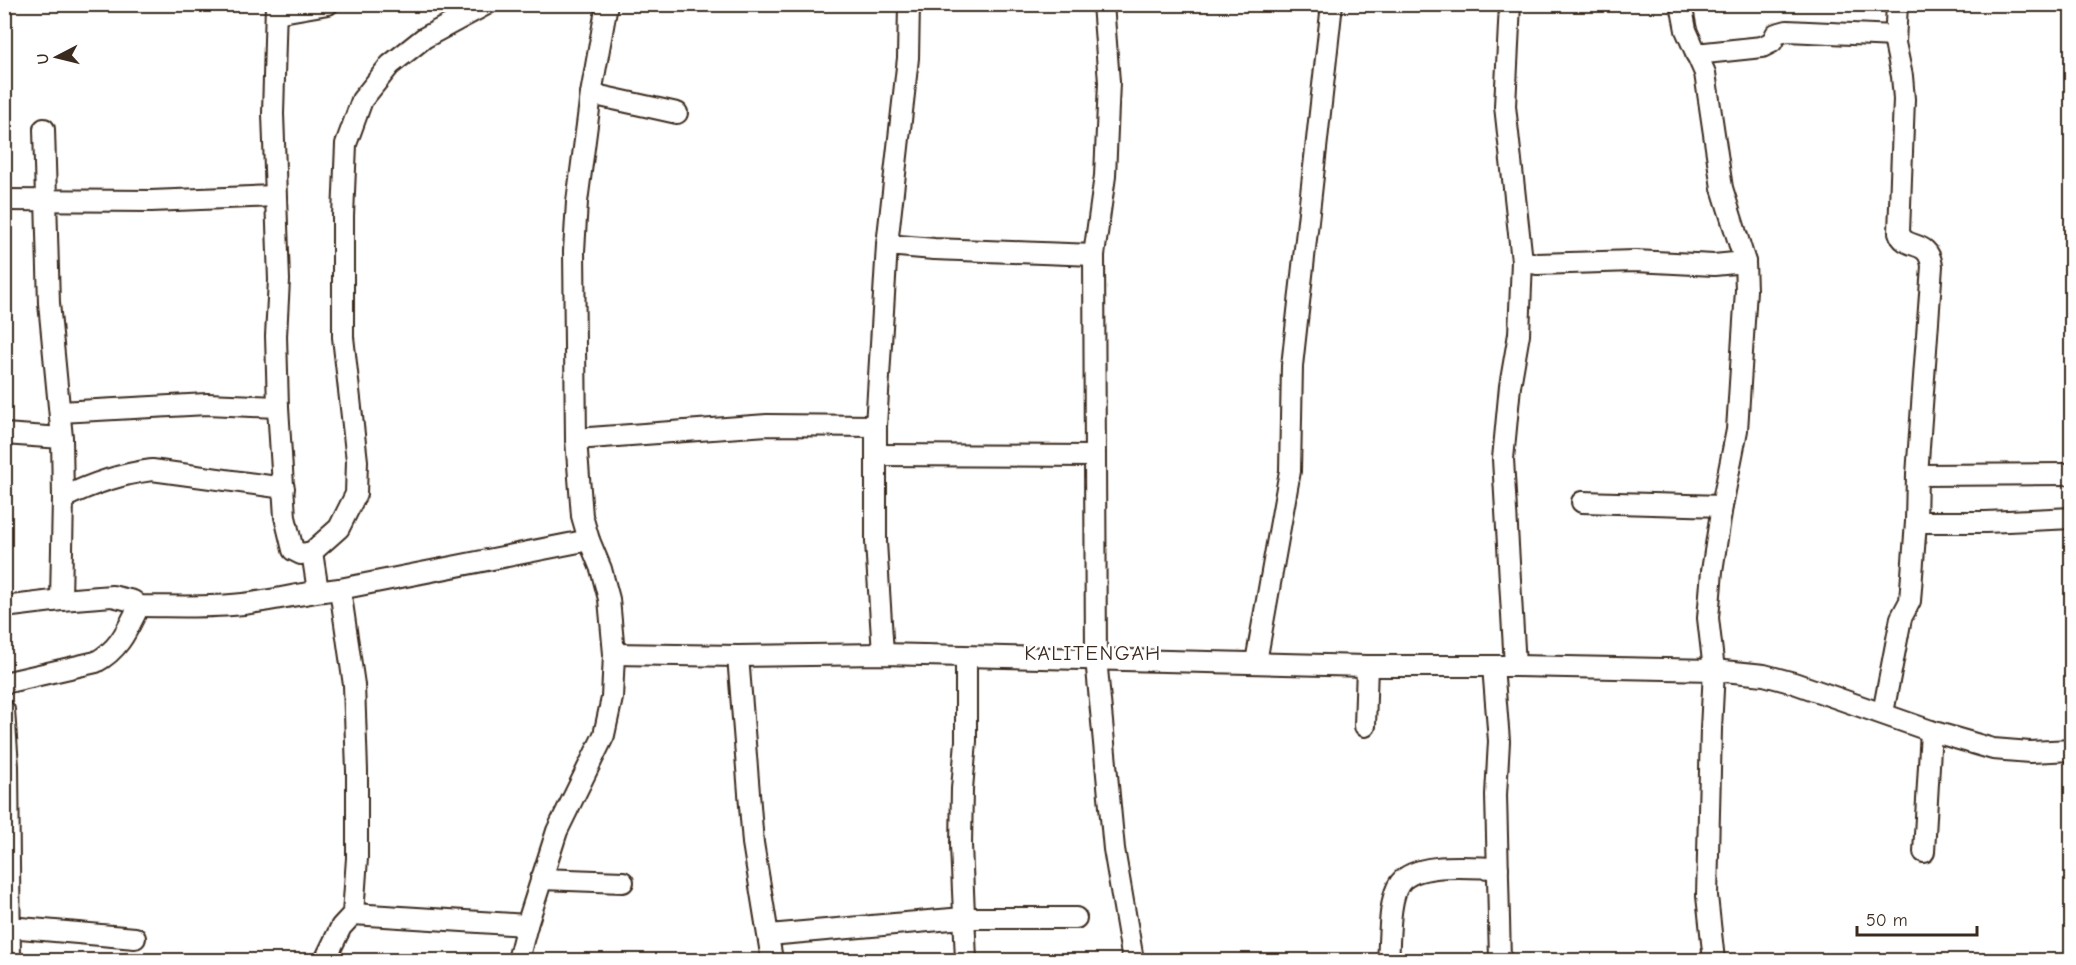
<svg xmlns="http://www.w3.org/2000/svg" width="2076" height="965" font-family="'Comic Neue',sans-serif">
<style>
.lines{fill:none;stroke-linecap:round;stroke-linejoin:round}
.minor-casing{stroke:#3b2a1e;stroke-width:24}
.minor{stroke:#fff;stroke-width:20}
.labels{text-anchor:middle;dominant-baseline:central;stroke-width:5;stroke-linejoin:round;paint-order:stroke}
.quarter-label{font-size:21px;letter-spacing:1.5px;fill:#3b2a1e;stroke:#fff}
</style>
<rect width="100%" height="100%" fill="#fff"/>
<filter id="ink" filterUnits="userSpaceOnUse"><feTurbulence type="fractalNoise" baseFrequency=".0167" numOctaves="2"/><feDisplacementMap in="SourceGraphic" scale="12" xChannelSelector="R" yChannelSelector="G"/><feConvolveMatrix kernelMatrix="1 2 1 2 8 2 1 2 1" color-interpolation-filters="sRGB"/></filter>
<g filter="url(#ink)">
<g class="lines">
<g class="minor-casing">
<g id="minor">
<polyline points="276,4 273,114 279,280 276,336 278,407 285,517 293,550 301,554 312,552 339,528 356,494 357,461 343,337 343,216 346,144 362,100 390,65 424,38 487,4"/>
<polyline points="1103,4 1109,82 1105,176 1094,255 1096,658 1114,849 1133,960"/>
<polyline points="1510,4 1505,106 1522,261 1519,334 1510,386 1503,459 1515,666"/>
<polyline points="1681,4 1686,30 1705,73 1722,188 1745,262 1746,290 1737,430 1722,506 1712,571 1708,618 1714,670 1711,729 1707,896 1714,960"/>
<path d="M 1897,4 L 1895,43 L 1902,76 L 1904,99 L 1899,232 C 1905,252 1928,237 1932,266 L 1917,475 L 1916,522"/>
<polyline points="276,13 328,4"/>
<polyline points="1696,54 1762,47 1772,42 1776,34 1787,31 1895,36"/>
<polyline points="591,94 677,113"/>
<polyline points="44,129 49,303 62,438 63,498 61,600"/>
<polyline points="4,200 151,201 275,196"/>
<polyline points="887,245 934,249 1094,255"/>
<polyline points="1522,261 1537,264 1635,261 1714,265 1745,262"/>
<polyline points="60,412 207,404 278,407"/>
<polyline points="4,434 62,438"/>
<polyline points="576,439 767,425 876,426"/>
<polyline points="876,455 1095,456"/>
<polyline points="1917,475 2072,474"/>
<path d="M 63,498 C 91,484 121,474 152,470 L 284,488"/>
<polyline points="1582,502 1722,506"/>
<polyline points="312,552 318,591"/>
<path d="M 4,607 L 61,600 L 112,596 L 133,601 L 139,606 C 173,606 209,608 243,604 C 275,600 307,592 340,589 L 589,540"/>
<polyline points="614,654 738,656 883,654 1367,666 1515,666 1714,670 1764,675 1794,683 1931,731 1993,749 2030,752 2072,750"/>
<polyline points="883,654 876,542 876,426 887,245 908,58 909,4"/>
<polyline points="738,656 753,843 772,960"/>
<polyline points="1256,662 1290,471 1292,366 1332,4"/>
<polyline points="1493,666 1499,741 1496,795 1500,960"/>
<path d="M 4,683 L 96,662 C 120,649 127,630 139,606"/>
<polyline points="4,710 8,766 10,960"/>
<polyline points="1883,713 1901,618 1910,601 1916,522 1986,522 2072,518"/>
<polyline points="1365,726 1367,666"/>
<polyline points="1924,852 1931,731"/>
<polyline points="541,879 623,882"/>
<polyline points="353,914 527,925"/>
<polyline points="9,927 135,938"/>
<polyline points="769,935 963,918 1076,918"/>
<polyline points="325,960 341,927 353,914 357,858 357,771 354,685 340,589"/>
<polyline points="518,960 527,925 557,831 604,735 612,698 614,654 609,599 601,569 589,540 582,516 576,439 574,251 577,202 591,94 607,4"/>
<polyline points="966,960 961,845 962,789 966,741 966,658"/>
<path d="M 1388,960 C 1390,941 1388,899 1400,883 C 1417,861 1472,868 1498,868"/>
</g>
</g>
<use href="#minor" class="minor"/>
</g>
</g>
<g class="labels">
<g class="quarter-label">
<text x="1093" y="653">KALITENGAH</text>
</g>
</g>
<rect width="2076" height="965" fill="none" stroke="#fff" stroke-width="24"/>
<rect x="12" y="12" width="2052" height="941" fill="none" stroke="#3b2a1e" stroke-width="2" filter="url(#ink)"/>
<g transform="translate(57 57) rotate(263)" stroke="#ffffff" stroke-width="4.5" paint-order="stroke">
<path d="M0-4.5L10 22L0 15L-10 22Z" fill="#3b2a1e"/>
<text y="-9" font-size="16" font-weight="bold" text-anchor="middle" fill="#3b2a1e">U</text>
</g>
<path d="M1857 926v9h120v-9" fill="none" stroke="#3b2a1e" stroke-width="3"/>
<text x="1866" y="926" font-size="18" fill="#3b2a1e" stroke="#ffffff" stroke-width="4.5" paint-order="stroke">50 m</text>
</svg>
